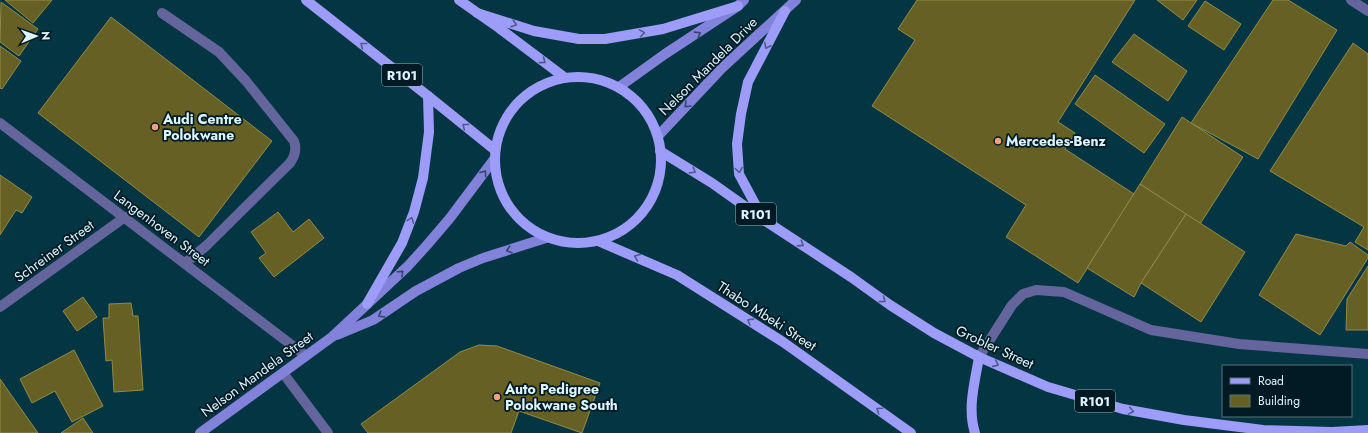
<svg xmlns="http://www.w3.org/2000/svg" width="1368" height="433" font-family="Jost,sans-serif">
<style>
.building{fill:#666025;stroke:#938c47}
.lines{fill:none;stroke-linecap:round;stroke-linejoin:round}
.lane{stroke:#65659d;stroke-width:10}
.street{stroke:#65659d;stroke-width:10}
.secondary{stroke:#8382db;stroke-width:10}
.primary{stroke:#9d9cf8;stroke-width:10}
.oneway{stroke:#4f5b8e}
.oneway2{stroke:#35446d}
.poi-dot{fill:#f2a07f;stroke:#011a23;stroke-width:1.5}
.labels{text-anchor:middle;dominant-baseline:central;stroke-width:3.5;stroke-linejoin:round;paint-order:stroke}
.shield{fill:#011a23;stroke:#9bb3bc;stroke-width:1}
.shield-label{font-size:13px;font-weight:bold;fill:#ddf5fe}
.street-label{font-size:14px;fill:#ddf5fe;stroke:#011a23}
.poi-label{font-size:14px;font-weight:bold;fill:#ddf5fe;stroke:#011a23;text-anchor:start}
</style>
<rect width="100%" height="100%" fill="#043543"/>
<g class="building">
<polygon points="5,0 52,0 33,23"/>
<polygon points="917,0 1135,0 1058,122 1075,133 1065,149 1134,194 1078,283 1006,237 1026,205 872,106 915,40 898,29"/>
<polygon points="1157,0 1197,0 1183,20"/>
<polygon points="1273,0 1288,0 1337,30 1258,159 1191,123"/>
<polygon points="1205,1 1241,24 1224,50 1188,26"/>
<polygon points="1,2 38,29 19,56 0,42"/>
<polygon points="111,17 272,141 199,237 38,113"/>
<polygon points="1134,34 1187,71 1168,101 1112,62"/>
<polygon points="1353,43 1368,54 1368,250 1355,242 1364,227 1270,171"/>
<polygon points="0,46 21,61 2,89 0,88"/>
<polygon points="1095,75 1165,124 1144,153 1075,104"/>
<polygon points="1182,117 1243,157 1200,224 1140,184"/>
<polygon points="0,175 32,197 22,213 16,210 0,235"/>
<polygon points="1140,184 1186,214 1141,283 1134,297 1087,268"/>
<polygon points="278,212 293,232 309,219 324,238 274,277 259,258 266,253 251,232"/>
<polygon points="1186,214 1245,252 1201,322 1141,283"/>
<polygon points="1296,234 1346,246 1350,242 1368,255 1368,258 1320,335 1259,295"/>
<polygon points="1368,266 1368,330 1346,330 1347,299"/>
<polygon points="83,297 97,317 77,331 63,311"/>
<polygon points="131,303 133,316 138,316 143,390 114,392 112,360 106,361 103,318 109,318 109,304"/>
<polygon points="479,345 497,346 600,383 582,433 519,411 511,433 368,433 361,424 460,352"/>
<polygon points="74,350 103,406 72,422 55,391 32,403 20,379"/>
<polygon points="0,379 38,433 0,433"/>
<polygon points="83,418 93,433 61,433"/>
</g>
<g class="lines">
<g class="lane">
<path d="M 162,13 L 219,52 L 246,81 L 294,141 C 297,149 295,156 290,163 L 206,246 L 185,263"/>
<polyline points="979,357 1012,305 1023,294 1036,290 1064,292 1151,330 1239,344 1368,354"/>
</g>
<g class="street">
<polyline points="1351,0 1368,11"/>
<polyline points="0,123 306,356"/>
<polyline points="0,307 125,217"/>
<polyline points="283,373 328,433"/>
</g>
<g class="secondary">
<polyline points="619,87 665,54 738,6 744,0"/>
<polyline points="658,136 722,68 796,0"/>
<polyline points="337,335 373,320 416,291 459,268 483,258 546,238"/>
<polyline points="200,433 332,337 408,266 427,245 450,218 495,158"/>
</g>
<g class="primary">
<polyline points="306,0 428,96 495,150"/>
<polyline points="459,0 499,28 564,77"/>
<polyline points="477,13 534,31 579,39 605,39 663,29 738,6"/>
<circle cx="578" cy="160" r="83"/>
<polyline points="660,151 712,183 764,220 851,277 890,305 934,333 979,357 1048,387 1123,409 1184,420 1263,430 1332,432 1368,430"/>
<polyline points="762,217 739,174 737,144 741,114 748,82 785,11"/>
<polyline points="598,241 677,275 783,342 911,433"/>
<polyline points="367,304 402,243 414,212 423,178 429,132 428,96"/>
<path d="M 975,433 C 967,408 975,382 979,357"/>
</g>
</g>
<defs><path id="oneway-chevron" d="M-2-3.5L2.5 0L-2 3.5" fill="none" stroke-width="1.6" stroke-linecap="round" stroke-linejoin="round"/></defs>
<g class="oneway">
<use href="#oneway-chevron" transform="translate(514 24) rotate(17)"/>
<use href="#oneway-chevron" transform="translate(642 33) rotate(-9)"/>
<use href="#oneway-chevron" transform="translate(363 45) rotate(-142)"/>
<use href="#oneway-chevron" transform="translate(767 46) rotate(117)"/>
<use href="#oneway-chevron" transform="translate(543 61) rotate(37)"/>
<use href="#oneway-chevron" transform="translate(465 126) rotate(-141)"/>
<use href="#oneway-chevron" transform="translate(739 170) rotate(82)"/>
<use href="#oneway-chevron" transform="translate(693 171) rotate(32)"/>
<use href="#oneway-chevron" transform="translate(411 220) rotate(-69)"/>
<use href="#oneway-chevron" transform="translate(801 244) rotate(33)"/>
<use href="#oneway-chevron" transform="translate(637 257) rotate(-157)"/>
<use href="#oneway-chevron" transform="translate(883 300) rotate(36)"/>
<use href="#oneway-chevron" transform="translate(750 321) rotate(-148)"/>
<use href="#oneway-chevron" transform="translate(996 364) rotate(24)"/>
<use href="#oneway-chevron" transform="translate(879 410) rotate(-145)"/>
<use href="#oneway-chevron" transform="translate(1131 411) rotate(10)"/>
</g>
<g class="oneway2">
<use href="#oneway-chevron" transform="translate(698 34) rotate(-32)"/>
<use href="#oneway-chevron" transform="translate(687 105) rotate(134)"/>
<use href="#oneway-chevron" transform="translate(484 173) rotate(-53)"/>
<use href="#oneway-chevron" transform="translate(509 250) rotate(162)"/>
<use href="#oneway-chevron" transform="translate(401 273) rotate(-42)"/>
<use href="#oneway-chevron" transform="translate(381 315) rotate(148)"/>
</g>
<g class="poi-dot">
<circle cx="155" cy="127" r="4"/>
<circle cx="998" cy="141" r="4"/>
<circle cx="497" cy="397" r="4"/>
</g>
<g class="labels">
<g class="shield">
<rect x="382" y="64" width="40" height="22" rx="3"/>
<rect x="736" y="203" width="40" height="22" rx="3"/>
<rect x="1075" y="390" width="40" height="22" rx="3"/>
</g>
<g class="shield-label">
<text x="402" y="75">R101</text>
<text x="756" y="214">R101</text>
<text x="1095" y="401">R101</text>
</g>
<g class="street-label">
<text transform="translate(708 66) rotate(-45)">Nelson Mandela Drive</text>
<text transform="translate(162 228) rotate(37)">Langenhoven Street</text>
<text transform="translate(54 251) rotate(-36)">Schreiner Street</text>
<text transform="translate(767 316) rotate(33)">Thabo Mbeki Street</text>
<text transform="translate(995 347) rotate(25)">Grobler Street</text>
<text transform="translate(257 374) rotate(-36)">Nelson Mandela Street</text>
</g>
<g class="poi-label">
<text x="163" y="119">Audi Centre<tspan x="163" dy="16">Polokwane</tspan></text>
<text x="1006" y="141">Mercedes-Benz</text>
<text x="505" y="389">Auto Pedigree<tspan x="505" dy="16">Polokwane South</tspan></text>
</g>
</g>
<rect x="1222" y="365" width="130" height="52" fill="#011a23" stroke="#59727b"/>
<rect x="1230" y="378" width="20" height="6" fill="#9d9cf8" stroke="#59727b"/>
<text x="1258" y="385" font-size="12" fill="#ddf5fe">Road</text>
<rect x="1230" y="395" width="20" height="12" fill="#666025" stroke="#59727b"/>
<text x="1258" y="405" font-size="12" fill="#ddf5fe">Building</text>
<g transform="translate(36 36) rotate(88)" stroke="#011a23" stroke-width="3" paint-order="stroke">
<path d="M0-3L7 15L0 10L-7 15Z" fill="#ddf5fe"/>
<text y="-6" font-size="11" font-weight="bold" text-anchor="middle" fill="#ddf5fe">N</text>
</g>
</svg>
